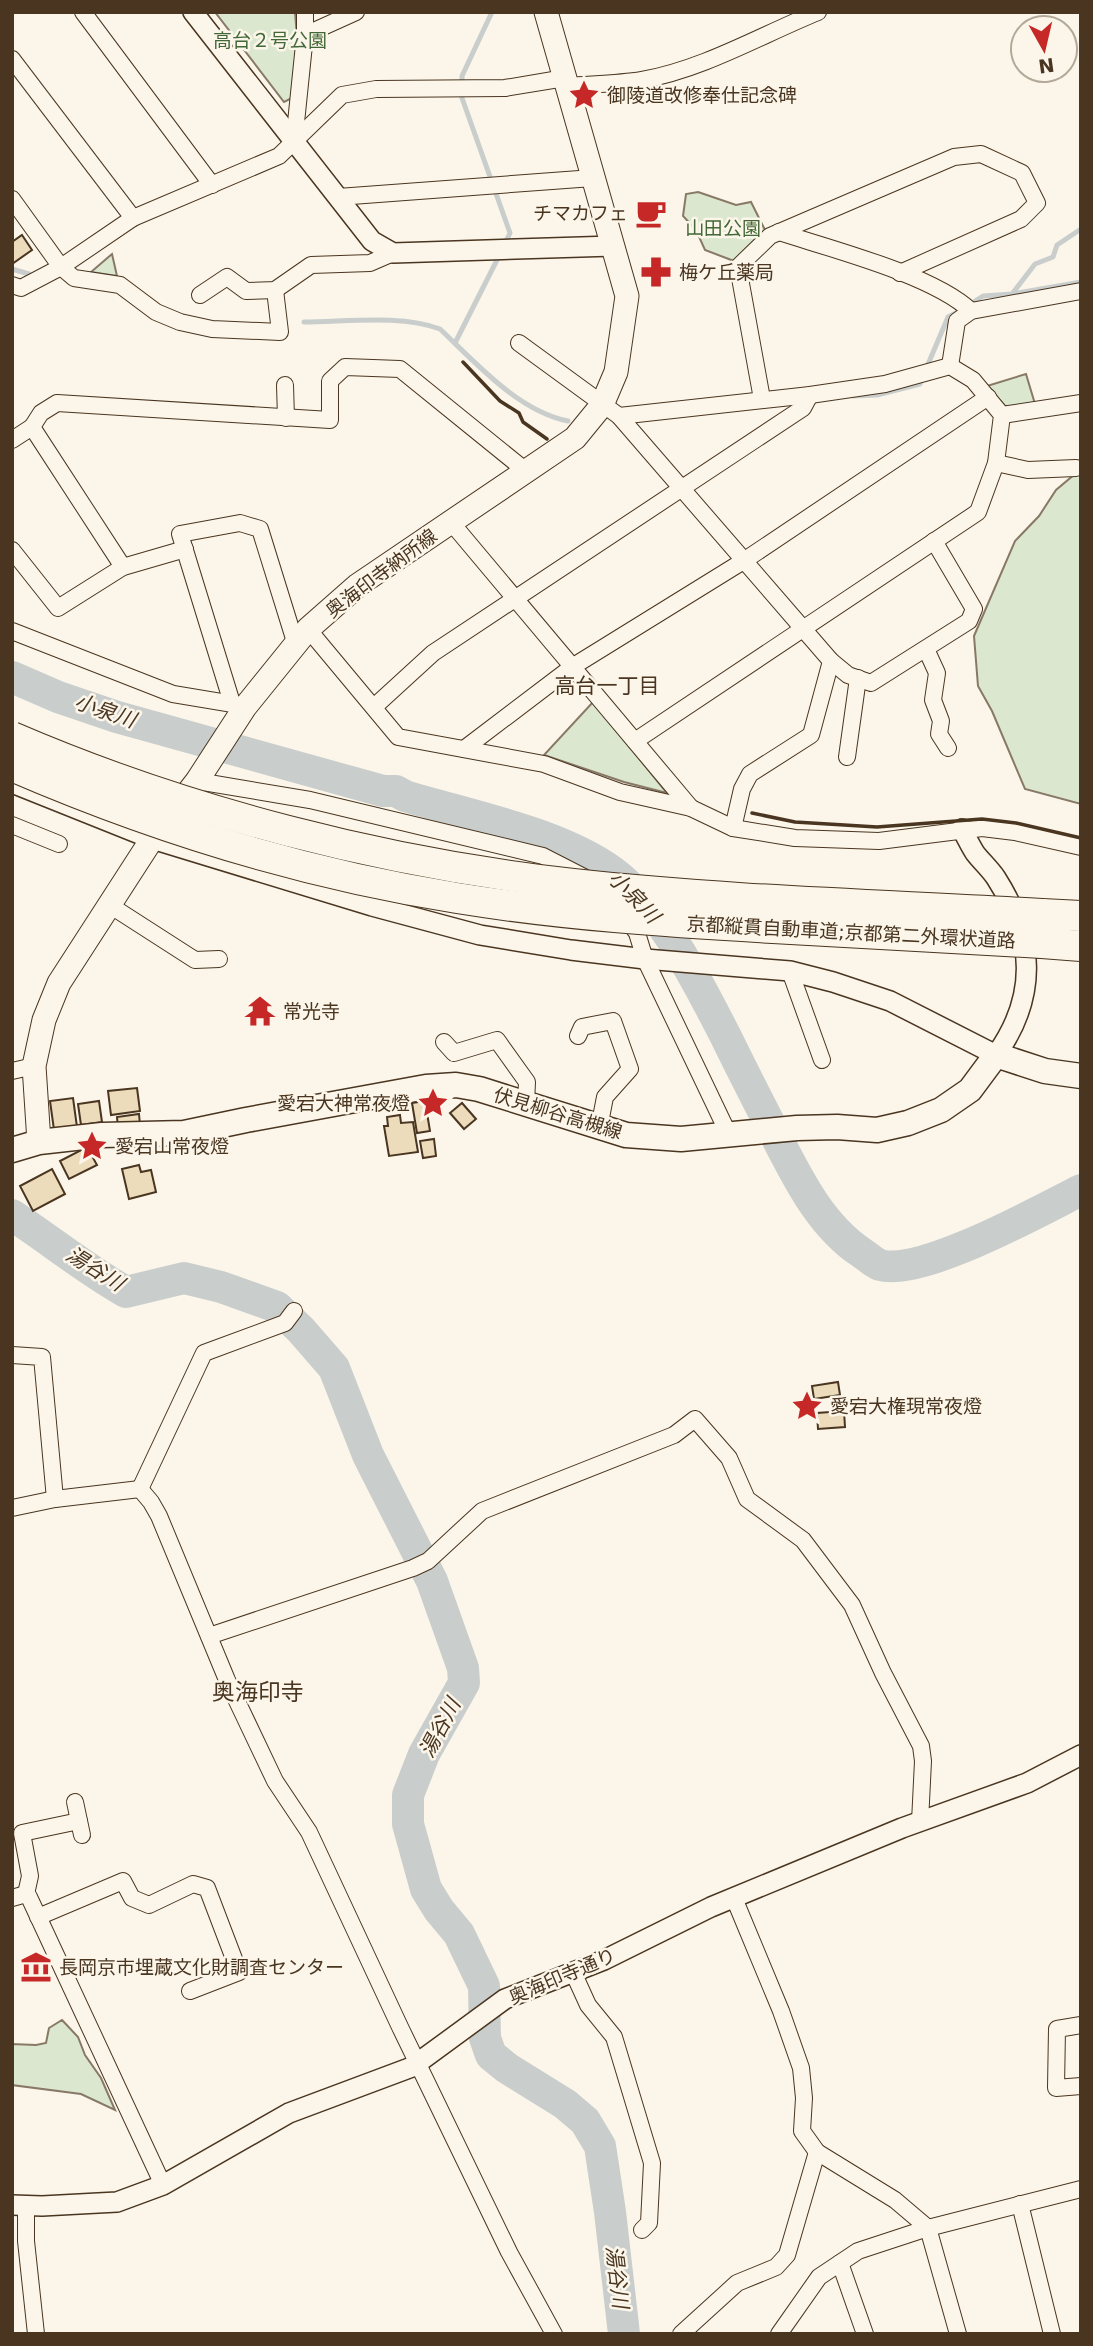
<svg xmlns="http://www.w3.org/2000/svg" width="1093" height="2346" font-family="'DejaVu Sans','Noto Sans JP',sans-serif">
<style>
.green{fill:#dce7d0;stroke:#887966;stroke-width:2}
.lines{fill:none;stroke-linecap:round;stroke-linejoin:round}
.stream{stroke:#c9cecd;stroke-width:5}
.river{stroke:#c9cecd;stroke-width:32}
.building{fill:#ecdcbc;stroke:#4a3520;stroke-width:2}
.minor-casing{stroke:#4a3520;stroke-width:18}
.tertiary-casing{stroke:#4a3520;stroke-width:22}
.secondary-casing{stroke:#4a3520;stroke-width:25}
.primary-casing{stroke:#4a3520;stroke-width:27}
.motorway-casing{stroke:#4a3520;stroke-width:32}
.minor{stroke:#fbf6e9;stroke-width:16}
.tertiary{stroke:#fbf6e9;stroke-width:19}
.secondary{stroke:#fbf6e9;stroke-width:23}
.primary{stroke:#fbf6e9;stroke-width:24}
.motorway{stroke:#fbf6e9;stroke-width:30}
.motorway-bridge-casing{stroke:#4a3520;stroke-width:32;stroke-linecap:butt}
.motorway-bridge{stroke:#fbf6e9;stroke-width:30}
.wall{stroke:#4a3520;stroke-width:3.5}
.labels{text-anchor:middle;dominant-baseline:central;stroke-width:5;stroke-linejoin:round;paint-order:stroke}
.park-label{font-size:19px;fill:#436837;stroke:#fbf6e9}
.poi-label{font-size:19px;fill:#4a3520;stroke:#fbf6e9;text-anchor:start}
.street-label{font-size:19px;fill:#4a3520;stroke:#fbf6e9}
.neighbourhood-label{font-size:21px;fill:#4a3520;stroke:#fbf6e9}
.water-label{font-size:21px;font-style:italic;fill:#4a3520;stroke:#fbf6e9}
.quarter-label{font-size:23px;fill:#4a3520;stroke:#fbf6e9}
</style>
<rect width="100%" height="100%" fill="#fbf6e9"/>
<g class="green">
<polygon points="215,12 295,12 299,62 298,95 284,102"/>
<polygon points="698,192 736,205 751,202 765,230 734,261 705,250 696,230 683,216 686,194"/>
<polygon points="112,254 117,276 91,272"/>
<polygon points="1026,374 1035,404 1017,407 1005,406 987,386"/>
<polygon points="1081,469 1081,804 1025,789 992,711 978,686 974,636 1015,541 1039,516 1056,490"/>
<polygon points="593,702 667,793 624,782 544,755"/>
<polygon points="62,2020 78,2037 85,2055 101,2078 115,2110 81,2094 12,2085 12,2044 36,2045 46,2043 49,2028"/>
</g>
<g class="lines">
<g class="stream">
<polyline points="492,12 462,76 462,98 510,233 504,245"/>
<polyline points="12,269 29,274"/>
<polyline points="1012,294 1081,282"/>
<polyline points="969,305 983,296 1012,294 1035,264 1053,257 1057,245 1081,229"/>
<path d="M 304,322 C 345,322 401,314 440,329 C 476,363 518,411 568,421"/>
<polyline points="455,343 500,254"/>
<polyline points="926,369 948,317 958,312"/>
<polyline points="853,396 877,395 920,384 922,378"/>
</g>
<g class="river">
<path d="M 12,677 L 58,697 L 117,717 L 383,791 L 396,791 L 405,796 C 468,815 550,831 604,866 C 658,900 697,981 726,1037 C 742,1070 759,1103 776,1136 C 798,1179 821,1226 862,1253 C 868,1257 874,1263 880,1265 C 921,1277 1041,1210 1081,1190"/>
<path d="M 12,1215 C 50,1240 87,1270 126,1292 L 184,1278 L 221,1287 L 277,1307 L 301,1330 L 334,1368 L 368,1455 L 432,1581 L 463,1668 L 464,1683 L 424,1754 L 408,1795 L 408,1824 L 426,1889 L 439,1910 L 459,1934 L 484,1986 L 485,2038 L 491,2055 L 507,2068 L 565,2104 L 585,2121 L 600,2146 L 610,2212 L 624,2334"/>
</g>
</g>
<g class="building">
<polygon points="22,235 32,250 12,264 12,242"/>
<polygon points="137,1088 140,1111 111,1115 108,1091"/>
<polygon points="73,1098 77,1127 54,1130 50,1101"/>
<polygon points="99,1101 102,1122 81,1125 78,1104"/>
<polygon points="425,1101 430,1131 417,1133 412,1103"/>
<polygon points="462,1103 476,1119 464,1129 450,1113"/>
<polygon points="139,1114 140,1125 118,1128 117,1117"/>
<polygon points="400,1115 401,1123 413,1122 418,1152 389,1156 384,1126 388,1126 387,1117"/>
<polygon points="434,1139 436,1156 423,1158 420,1141"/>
<polygon points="87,1147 97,1165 69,1179 60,1161"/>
<polygon points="139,1165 141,1172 151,1170 156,1192 129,1199 122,1169"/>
<polygon points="52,1169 65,1194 33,1211 20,1186"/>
<polygon points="838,1382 840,1395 814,1399 812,1386"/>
<polygon points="844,1411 845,1427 818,1429 817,1413"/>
</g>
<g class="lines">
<g class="minor-casing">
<g id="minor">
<polyline points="83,12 212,185"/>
<polyline points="305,35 356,12"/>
<polyline points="12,59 133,218"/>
<path d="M 567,86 C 592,84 618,84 642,80 C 704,69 761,35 818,12"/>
<polyline points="294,142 305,35 305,12"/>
<polyline points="338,197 593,178"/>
<polyline points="12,199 61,267 74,278 120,285 156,312 180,322 212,329 280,332 275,290"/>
<path d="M 779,232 C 831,249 933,275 971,311"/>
<polyline points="12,285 21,288 61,267 133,218 279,156 342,95 376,89 505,88 565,78"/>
<polyline points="200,295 227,277 246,291 275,290 311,265 370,263 393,253"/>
<polyline points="519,343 619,416 831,661 848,675 871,683 969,621 974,609 934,541"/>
<polyline points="950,366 957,321 971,311 1081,291"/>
<polyline points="285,385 286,418"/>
<polyline points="762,399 738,267 770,236 954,157 981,154 1022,173 1037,203 1021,219 900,273"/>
<polyline points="1002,415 1081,403"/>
<polyline points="619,416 810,395 885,384 950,366 973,380 1002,415 996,463 978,512 635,741"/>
<polyline points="12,440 32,427"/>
<polyline points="996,463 1028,470 1076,468"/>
<polyline points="450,521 691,808"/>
<polyline points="12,550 58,608 123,567 185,549"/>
<polyline points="123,567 32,427 41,413 57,403 330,420 330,381 345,367 400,369 526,471"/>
<polyline points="308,629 398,737 544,764 620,792 691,808 733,828 795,838 879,841 982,828 1015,832 1081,847"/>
<polyline points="12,631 173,694 239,705"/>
<polyline points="926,649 937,673 933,700 941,721 939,734 948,748"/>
<polyline points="232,703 180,534 240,523 260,529 296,645"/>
<polyline points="374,707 433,653 803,408 810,395"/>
<polyline points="464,749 572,667 745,560 988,397"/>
<polyline points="847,757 858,678"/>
<polyline points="197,781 310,800 543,856 584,877"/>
<polyline points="12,825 59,844"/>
<polyline points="733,828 742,789 750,774 811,735 831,661"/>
<polyline points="111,906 195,960 219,959"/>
<polyline points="625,916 637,933 645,959 729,1135"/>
<polyline points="790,971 822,1060"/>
<polyline points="578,1036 582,1027 613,1021 630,1069 605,1097 599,1128"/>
<polyline points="444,1042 454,1053 497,1040 527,1082 526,1104"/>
<polyline points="12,1071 34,1066"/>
<polyline points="12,1355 42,1357 55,1499"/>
<polyline points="140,1489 151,1502 159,1516 227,1680 275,1781 309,1832 400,2027 509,2252 554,2334"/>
<polyline points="140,1489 204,1353 285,1323 294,1311"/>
<polyline points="12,1508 55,1499 140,1489"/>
<polyline points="209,1636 413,1568 428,1561 482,1511 674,1435 695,1419 729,1458 747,1499 803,1540 852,1605 883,1673 921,1746 923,1761 920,1822"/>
<polyline points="75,1802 82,1835"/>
<polyline points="26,1894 30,1876 22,1833 79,1821"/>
<polyline points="12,1898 26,1894 29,1897 163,2185"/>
<polyline points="734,1898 781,2011 801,2068 804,2098 802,2131 817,2152 895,2200 928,2228 958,2334"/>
<polyline points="38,1917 123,1881 132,1898 149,1905 193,1884 207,1888 239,1972 190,1991"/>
<polyline points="573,1972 588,2005 614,2037 652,2163 649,2223 642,2230"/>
<polyline points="1081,2025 1057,2029 1056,2088 1081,2086"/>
<polyline points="1020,2204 1052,2334"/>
<polyline points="26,2205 26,2241 36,2334"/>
<polyline points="840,2263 865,2334"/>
<polyline points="681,2334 737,2283 776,2267 787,2255 817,2152"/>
<polyline points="779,2334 819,2277 858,2251 928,2228 1081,2189"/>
</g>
</g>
<g class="tertiary-casing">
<g id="tertiary">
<polyline points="193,12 372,241 393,253 613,246"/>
<path d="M 12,783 L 152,839 L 372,906 L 480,935 L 571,950 L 645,959 L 790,971 L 833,982 L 890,1001 L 996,1055 C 1038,996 1035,939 996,878 C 990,869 982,862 975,853 C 970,845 966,837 962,829"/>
<polyline points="12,2205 42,2206 117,2202 163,2185 289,2113 412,2067 505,1999 604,1960 711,1907 902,1828 1027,1783 1081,1755"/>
</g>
</g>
<g class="secondary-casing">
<polyline id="secondary" points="39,1142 34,1066 44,1020 59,983 152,839 197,781 245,707 308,629 358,585 575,438 602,405 616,372 627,296 546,12"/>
</g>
<g class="primary-casing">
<polyline id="primary" points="12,1150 39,1142 102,1135 184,1133 246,1120 426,1087 456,1085 479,1089 626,1135 681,1139 797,1128 837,1127 877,1130 908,1123 941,1110 970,1090 996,1055 1045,1071 1081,1076"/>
</g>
<g class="motorway-casing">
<g id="motorway">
<polyline points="1042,914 1081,916"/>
<polyline points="1042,943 1081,946"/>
</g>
</g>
<use href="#minor" class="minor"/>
<use href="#tertiary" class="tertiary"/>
<use href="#secondary" class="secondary"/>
<use href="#primary" class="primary"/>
<use href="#motorway" class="motorway"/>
<g class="motorway-bridge-casing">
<g id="motorway-bridge">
<path d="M 12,737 C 186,812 385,863 573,884 C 729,901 886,905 1042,914"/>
<path d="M 12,766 C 153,827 306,874 457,898 C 562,915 668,922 773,928 C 863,933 952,938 1042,943"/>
</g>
</g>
<use href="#motorway-bridge" class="motorway-bridge"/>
<g class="wall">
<polyline points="463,362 500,401 519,413 523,422 547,439"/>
<polyline points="752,813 795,822 877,827 982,819 1016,823 1081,838"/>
</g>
</g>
<defs>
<g id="sight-bare" transform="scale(2.415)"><path d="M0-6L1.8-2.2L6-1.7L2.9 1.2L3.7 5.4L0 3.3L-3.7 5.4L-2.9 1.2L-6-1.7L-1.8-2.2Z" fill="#c62828" stroke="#fbf6e9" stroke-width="2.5" paint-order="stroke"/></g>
<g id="cafe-bare" transform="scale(2.415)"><path d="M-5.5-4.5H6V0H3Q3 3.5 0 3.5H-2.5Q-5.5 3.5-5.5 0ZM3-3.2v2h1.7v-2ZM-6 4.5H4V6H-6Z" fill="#c62828" stroke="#fbf6e9" stroke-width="2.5" paint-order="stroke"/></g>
<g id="pharmacy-bare" transform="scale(2.415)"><path d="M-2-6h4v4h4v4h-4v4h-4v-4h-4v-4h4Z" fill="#c62828" stroke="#fbf6e9" stroke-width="2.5" paint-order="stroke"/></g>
<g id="temple-bare" transform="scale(2.415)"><path d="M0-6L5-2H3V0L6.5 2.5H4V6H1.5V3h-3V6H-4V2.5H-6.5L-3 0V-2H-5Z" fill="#c62828" stroke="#fbf6e9" stroke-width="2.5" paint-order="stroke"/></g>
<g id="museum-bare" transform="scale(2.415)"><path d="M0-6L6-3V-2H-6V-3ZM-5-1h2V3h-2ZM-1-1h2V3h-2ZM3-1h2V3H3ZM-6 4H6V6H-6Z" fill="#c62828" stroke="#fbf6e9" stroke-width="2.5" paint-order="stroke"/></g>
</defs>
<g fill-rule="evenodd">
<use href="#sight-bare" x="584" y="95"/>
<use href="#cafe-bare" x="651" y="213"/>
<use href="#pharmacy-bare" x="656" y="272"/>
<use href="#temple-bare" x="260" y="1011"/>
<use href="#sight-bare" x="433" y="1103"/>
<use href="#sight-bare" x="92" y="1146"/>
<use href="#sight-bare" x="807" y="1406"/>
<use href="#museum-bare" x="36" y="1967"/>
</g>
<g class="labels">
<g class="park-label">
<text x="270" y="40">高台２号公園</text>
<text x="723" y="228">山田公園</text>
</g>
<g class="poi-label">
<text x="607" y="95">御陵道改修奉仕記念碑</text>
<text x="628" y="213" text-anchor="end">チマカフェ</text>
<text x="679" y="272">梅ケ丘薬局</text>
<text x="283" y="1011">常光寺</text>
<text x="410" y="1103" text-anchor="end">愛宕大神常夜燈</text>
<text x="115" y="1146">愛宕山常夜燈</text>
<text x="830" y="1406">愛宕大権現常夜燈</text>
<text x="59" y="1967">長岡京市埋蔵文化財調査センター</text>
</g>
<g class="street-label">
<text transform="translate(381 573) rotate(-37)">奥海印寺納所線</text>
<text transform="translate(851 932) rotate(3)">京都縦貫自動車道;京都第二外環状道路</text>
<text transform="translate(558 1113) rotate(17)">伏見柳谷高槻線</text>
<text transform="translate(562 1976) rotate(-23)">奥海印寺通り</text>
</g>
<g class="neighbourhood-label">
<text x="607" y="686">高台一丁目</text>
</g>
<g class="water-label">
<text transform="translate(105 711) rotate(19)">小泉川</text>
<text transform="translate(634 897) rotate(46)">小泉川</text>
<text transform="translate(95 1269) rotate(32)">湯谷川</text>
<text transform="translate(440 1728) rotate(-62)">湯谷川</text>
<text transform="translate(617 2277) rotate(83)">湯谷川</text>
</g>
<g class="quarter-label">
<text x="258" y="1692">奥海印寺</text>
</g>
</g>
<rect width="1093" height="2346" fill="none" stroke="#4a3520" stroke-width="28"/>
<g transform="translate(1044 49) rotate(172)"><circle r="33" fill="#fbf6e9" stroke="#b4a999" stroke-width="2"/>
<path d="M0-5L12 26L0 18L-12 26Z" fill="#c62828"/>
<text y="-10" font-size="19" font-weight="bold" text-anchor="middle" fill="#4a3520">N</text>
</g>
</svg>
